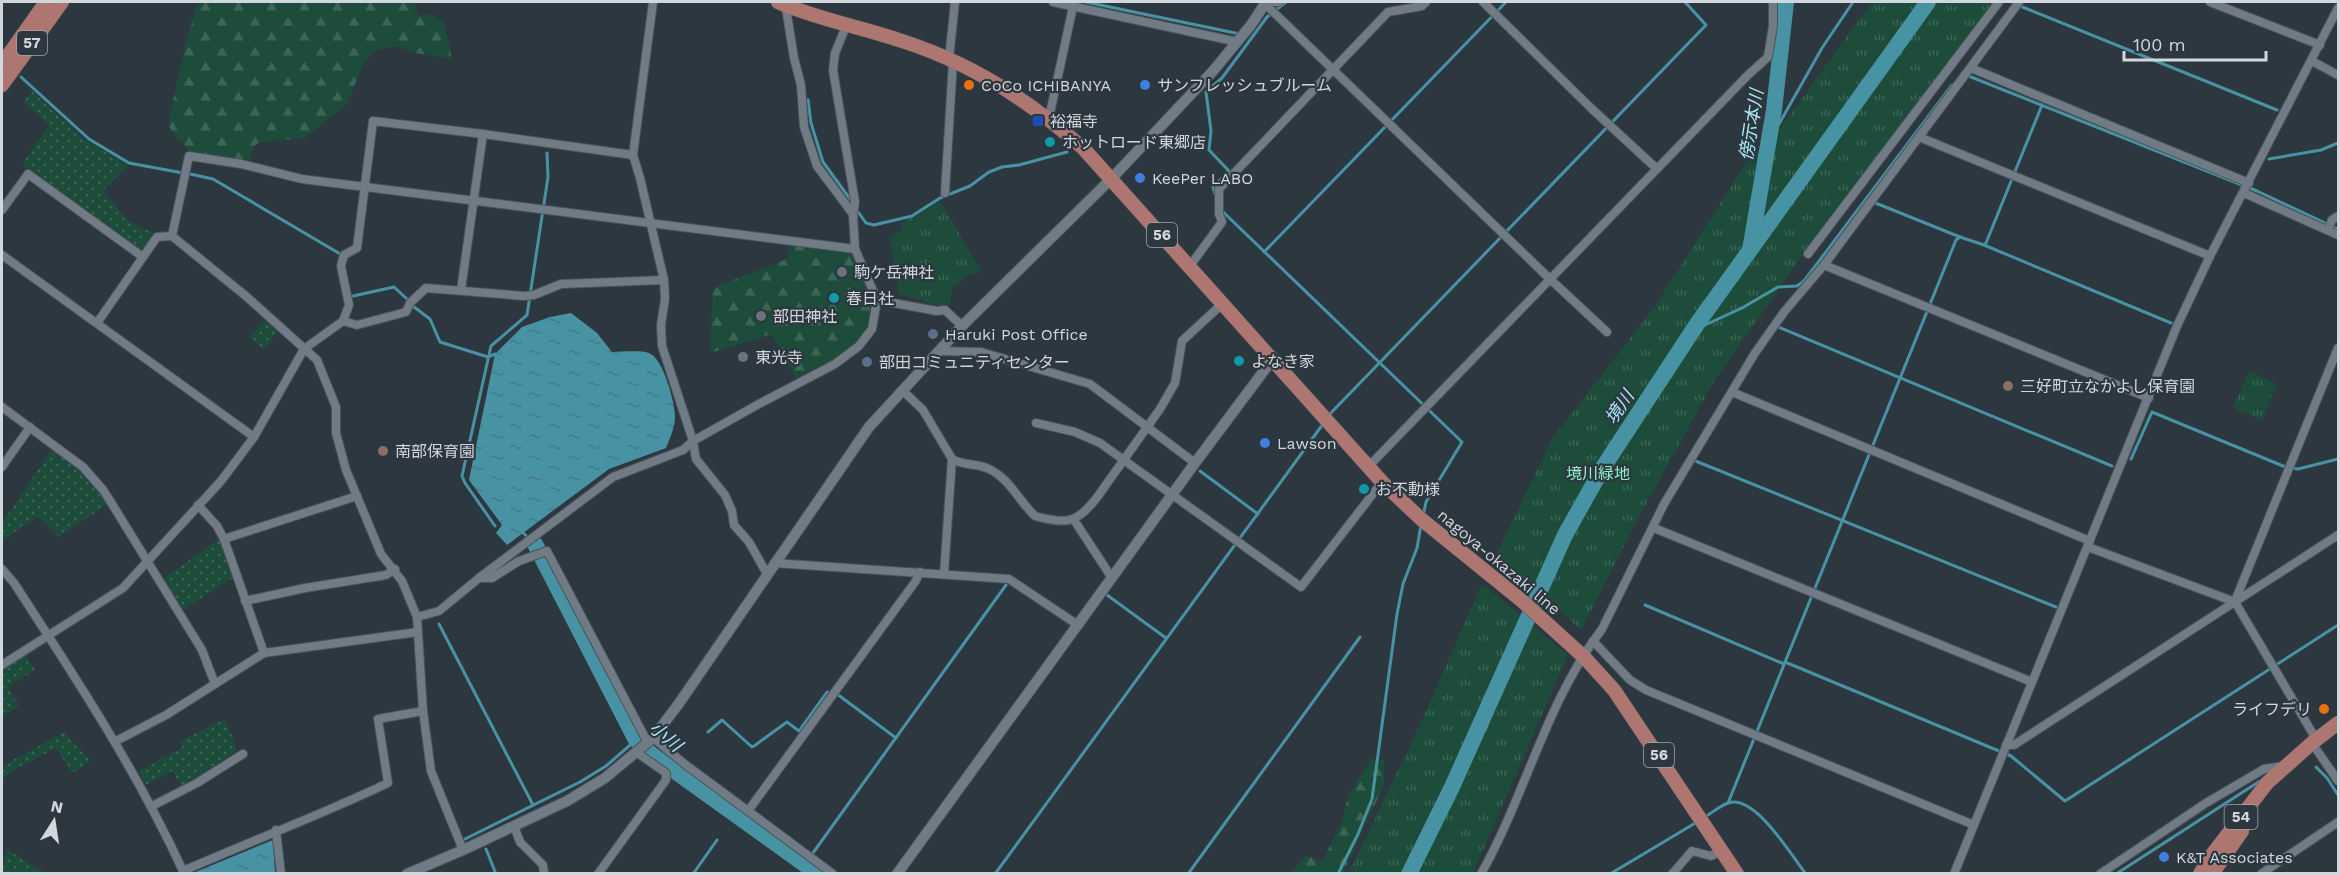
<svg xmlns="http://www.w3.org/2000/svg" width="2340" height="875" font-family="'Work Sans','Noto Sans JP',sans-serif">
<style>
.grass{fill:url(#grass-dots)}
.forest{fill:url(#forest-firs)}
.park{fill:url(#park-tufts)}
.water{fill:url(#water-ripples)}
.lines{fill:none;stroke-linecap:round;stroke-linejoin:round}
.stream{stroke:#4893a3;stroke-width:3}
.river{stroke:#4893a3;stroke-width:16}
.minor-casing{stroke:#4a5259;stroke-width:10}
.tertiary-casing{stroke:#4a5259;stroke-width:12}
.primary-casing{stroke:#4a5259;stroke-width:15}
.minor{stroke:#707b85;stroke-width:8}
.tertiary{stroke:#707b85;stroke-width:10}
.primary{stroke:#ae7670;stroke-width:14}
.food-dot{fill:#e8710a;stroke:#2d3740;stroke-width:2}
.shop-dot{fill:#3f7fe0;stroke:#2d3740;stroke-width:2}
.transit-dot{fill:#1a4fb4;stroke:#2d3740;stroke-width:2}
.culture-dot{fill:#0f9aa8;stroke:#2d3740;stroke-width:2}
.worship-dot{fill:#6b7280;stroke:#2d3740;stroke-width:2}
.service-dot{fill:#5c6f8a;stroke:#2d3740;stroke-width:2}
.education-dot{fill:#8d6e63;stroke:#2d3740;stroke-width:2}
.labels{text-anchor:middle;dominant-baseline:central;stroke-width:4.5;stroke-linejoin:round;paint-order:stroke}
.shield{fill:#2d3740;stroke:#a0a7ae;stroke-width:1.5}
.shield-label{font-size:15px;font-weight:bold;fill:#d1d7dd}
.poi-label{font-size:16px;fill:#d1d7dd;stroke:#2d3740;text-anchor:start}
.park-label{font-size:16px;fill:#90efc6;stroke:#2d3740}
.street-label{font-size:16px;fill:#d1d7dd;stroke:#2d3740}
.water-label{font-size:18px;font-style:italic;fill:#abe9f7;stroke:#2d3740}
</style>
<defs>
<pattern id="grass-dots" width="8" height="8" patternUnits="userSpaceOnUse" patternTransform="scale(1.5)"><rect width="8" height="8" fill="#1d4c3a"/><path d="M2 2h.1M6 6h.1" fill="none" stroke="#3d6556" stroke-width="1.8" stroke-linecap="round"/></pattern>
<pattern id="forest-firs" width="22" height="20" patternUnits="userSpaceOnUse" patternTransform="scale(1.5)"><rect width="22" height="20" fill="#1d4c3a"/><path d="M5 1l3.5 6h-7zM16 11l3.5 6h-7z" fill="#3d6556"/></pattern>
<pattern id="park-tufts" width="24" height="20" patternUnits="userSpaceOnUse" patternTransform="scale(1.5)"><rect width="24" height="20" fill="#1d4c3a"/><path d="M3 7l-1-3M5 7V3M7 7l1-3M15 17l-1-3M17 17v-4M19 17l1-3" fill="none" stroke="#3d6556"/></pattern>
<pattern id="water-ripples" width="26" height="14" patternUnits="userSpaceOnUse" patternTransform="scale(1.5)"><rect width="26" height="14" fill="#4893a3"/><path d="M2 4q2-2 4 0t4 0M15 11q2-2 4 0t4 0" fill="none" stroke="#457a86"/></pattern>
</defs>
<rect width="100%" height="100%" fill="#2d3740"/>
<g class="grass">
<polygon points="32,91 87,141 128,165 103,191 128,220 155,234 145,248 139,248 22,164 49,125 23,102"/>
<polygon points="266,319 279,331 264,350 249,337"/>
<path d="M 53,448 C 75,465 92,481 108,504 L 58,537 L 38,516 L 2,541 L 2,523 Z"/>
<polygon points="220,538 234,577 183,610 163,579"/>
<polygon points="25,655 35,670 8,687 19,706 2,717 2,670"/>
<polygon points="225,719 237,748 235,753 181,786 172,771 146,785 139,771 183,747 180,741"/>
<polygon points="64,732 91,761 72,773 56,748 13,770 2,780 2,766"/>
<polygon points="8,850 42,871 42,873 2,873 2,864"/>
</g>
<g class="forest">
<polygon points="198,2 415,2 418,15 433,15 444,22 452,59 416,53 395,46 373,51 363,66 346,105 304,138 258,143 254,146 249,163 191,153 184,144 176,138 168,125 185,45"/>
<path d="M 790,243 L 852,253 C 858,267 866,282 871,296 C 885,342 825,363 795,378 L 772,334 L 710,353 L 713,288 L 787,259 Z"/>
<polygon points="1371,759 1384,760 1384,785 1343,873 1291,873 1306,855 1322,862 1342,822 1348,796"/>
</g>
<g class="park">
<polygon points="1872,2 2001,2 1796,264 1713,383 1639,517 1581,630 1496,555 1552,439 1656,305 1742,169 1787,119"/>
<polygon points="940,201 981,270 974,275 971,273 952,288 950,306 940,306 899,294 890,238 902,229 901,223 920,214"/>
<polygon points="2249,371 2277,384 2262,420 2233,408"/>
<polygon points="1482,584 1568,655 1473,873 1349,873 1417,731"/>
</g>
<g class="water">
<path d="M 571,313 L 597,333 L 612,352 C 623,352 639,350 649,353 C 663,358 675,402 675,417 C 675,427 670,438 666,448 L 609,469 L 507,545 L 496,533 L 502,525 L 469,480 L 495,354 L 522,327 L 550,317 Z"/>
<polygon points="273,840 275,873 193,873"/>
</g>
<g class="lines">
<g class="stream">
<polyline points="1086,2 1240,34"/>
<polyline points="2020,6 2277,110"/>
<polyline points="1966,75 2257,191 2338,229"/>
<polyline points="21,77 89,139 129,163 183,173"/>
<polyline points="808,100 811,123 823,162 853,203"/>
<polyline points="1770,125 1774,127 1779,124 1822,48 1853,2"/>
<polyline points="2269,159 2321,150 2338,143"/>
<polyline points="190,174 213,179 342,255"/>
<polyline points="1216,197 1213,187 1229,171 1209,150 1211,131 1206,92 1222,78 1267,17 1286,2"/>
<polyline points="1873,202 1960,237"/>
<polyline points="856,209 866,223 874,225 912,216 940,198 970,186 989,172 1002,167 1019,165 1067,152"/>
<polyline points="1220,209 1462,442 1426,502 1423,516"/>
<polyline points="1984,245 2171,323"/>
<polyline points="1264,252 1506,2"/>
<polyline points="353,296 394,287 407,299"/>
<polyline points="414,307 430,319 440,342 488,357 495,354"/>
<polyline points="1778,327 2112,466"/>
<polyline points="1694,330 1742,308 1778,287 1797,286 1804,281 1952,85"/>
<polyline points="1328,416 1706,25 1685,2"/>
<polyline points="2131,459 2152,412 2283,466 2298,469 2338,459"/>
<polyline points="1693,460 2056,607"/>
<polyline points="1200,471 1258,514"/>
<polyline points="495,526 465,483 462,476 491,346 527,315 548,177 547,153"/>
<polyline points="521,531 535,544"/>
<polyline points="1107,595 1166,638"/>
<polyline points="1645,605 1784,664"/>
<polyline points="439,624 533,805"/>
<polyline points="1785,662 2011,756 2065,801 2338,625"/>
<polyline points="708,732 722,720 752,747 754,746 787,722 799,731 827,692 837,694 896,738"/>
<polyline points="2316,767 2327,778 2338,795"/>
<polyline points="1728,803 1956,240 1960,237 1984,245 1986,243 2042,105"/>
<path d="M 1703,818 C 1711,814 1719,806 1728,803 C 1755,794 1791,855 1806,874"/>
<polyline points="465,839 580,782 606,766 636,740"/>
<polyline points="486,849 496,874"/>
<polyline points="805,864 1006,585"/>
<polyline points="693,874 717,840"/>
<polyline points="995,874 1323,424"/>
<polyline points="1188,874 1360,637"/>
<polyline points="1338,874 1358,834 1372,799 1397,614 1403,584 1417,548 1421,525"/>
<polyline points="1610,874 1697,822"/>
<polyline points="1718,874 1718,873"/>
<polyline points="2116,874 2260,781"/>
</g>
<g class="river">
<polyline points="1750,250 1774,110 1786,2"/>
<polyline points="535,544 636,740 651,754 818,874"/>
<polyline points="1409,874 1452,787 1565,535 1602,469 1697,324 1928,2"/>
</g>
<g class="minor-casing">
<g id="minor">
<polyline points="653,2 633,155 640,178 664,280 665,299 661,325 662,346 693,441 696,459 725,495 732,511 734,525 749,542 767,574"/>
<polyline points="1053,2 1238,42"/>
<polyline points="1263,2 1551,280 1607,332"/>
<polyline points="1273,2 1279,2"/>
<polyline points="1483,2 1592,109 1657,169"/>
<polyline points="2210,2 2320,45"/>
<polyline points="847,24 835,53 833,70 855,202 853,214"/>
<polyline points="949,59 955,2"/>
<polyline points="2312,61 2338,75"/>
<polyline points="1971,68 2249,183"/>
<polyline points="1049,118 1074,2"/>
<polyline points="1919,137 2210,256"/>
<polyline points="945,193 953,61"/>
<polyline points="2244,193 2338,235"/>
<polyline points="2,210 28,174 143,257"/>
<polyline points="2328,230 2332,220 2338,216"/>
<polyline points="172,236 189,156 241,164 302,179 855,249"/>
<polyline points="1808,254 1999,2"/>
<polyline points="2,255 254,437"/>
<polyline points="1824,265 2149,398"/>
<polyline points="1190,266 1222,222 1219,214 1219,189 1388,12 1422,6 1426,2"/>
<polyline points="461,290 483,134"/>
<polyline points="877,300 937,311 945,310 962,326"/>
<polyline points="343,321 357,325 406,312 410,303 426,288 524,296 534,295 561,284 664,280"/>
<polyline points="97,323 157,237 172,236 247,297 317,360 336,407 336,433 346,470 381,554 402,581 417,617 423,711 431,771 463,850"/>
<polyline points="939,351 981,352 1090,384 1195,463"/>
<polyline points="902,390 923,410 952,459 944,574"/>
<polyline points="1732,392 2090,541"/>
<polyline points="2,407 83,467 104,491 202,650 215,684"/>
<polyline points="1036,423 1075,432 1100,443 1301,587 1382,482"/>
<path d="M 952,459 C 964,466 977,463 989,469 C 1010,479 1018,500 1035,516 C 1067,525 1078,523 1098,496 L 1160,409 L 1175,383 L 1182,341 L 1222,304"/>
<polyline points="2,467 30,427"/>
<polyline points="1368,467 1748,75 1768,57 1773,26 1773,2"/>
<polyline points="198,505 217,526 224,539 264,653"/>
<polyline points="1074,520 1112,578"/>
<polyline points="1654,528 2032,682"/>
<polyline points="224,539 357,496"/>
<polyline points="2088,547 2235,602 2316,739"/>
<polyline points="774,563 1009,579 1078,625"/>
<path d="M 2,569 L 14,583 C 75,677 136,769 183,871 C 251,841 321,815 388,783 L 378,719 L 423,711"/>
<polyline points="479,578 492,578 519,561 547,551 648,743"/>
<polyline points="245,601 305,588 386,575 395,569"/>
<polyline points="2235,601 2338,348"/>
<polyline points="417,617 439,611 479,578 613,477 683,450 693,441 757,405 835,364 859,346 872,329 877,300 855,249 853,214 817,166 804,127 801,85 794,58 785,2"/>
<polyline points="1593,641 1630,680 1646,690 1974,825"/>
<polyline points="2,665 123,588 221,481 254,437 304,349 343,321 349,305 341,266 344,255 357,248 373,121 483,134 633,155"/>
<polyline points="653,738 686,765 833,874"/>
<polyline points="116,741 166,715 264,653 418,632"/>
<polyline points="2312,743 2338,781"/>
<polyline points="2006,745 2014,745 2338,535"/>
<polyline points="152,806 197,783 243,754"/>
<polyline points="748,811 915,582 920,572"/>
<polyline points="514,826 520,842 543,865 544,874"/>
<polyline points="276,830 281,874"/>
<polyline points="598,874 666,780 666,773 636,752"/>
<path d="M 1481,874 C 1526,794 1546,702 1602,629 L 1664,504 L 1755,353 L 1784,312 L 1824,265 L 2019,2"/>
<polyline points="1672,874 1692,851 1711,856 1722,851"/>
<polyline points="1954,874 2177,326 2210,256 2338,8"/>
<polyline points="2100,874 2206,803 2264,769 2283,766"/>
<polyline points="2261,874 2338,822"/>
</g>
</g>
<g class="tertiary-casing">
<g id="tertiary">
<polyline points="407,874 463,850 567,801 605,778 653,738 680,702 869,427 962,326 1112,178 1213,71 1251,25 1266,2"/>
<polyline points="897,874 1195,463 1272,360"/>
</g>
</g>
<g class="primary-casing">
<g id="primary">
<path d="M 778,2 C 817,19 861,27 902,41 C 971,63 1029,100 1083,148 L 1382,482 L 1421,519 L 1521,600 L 1584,657 L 1614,690 L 1737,874"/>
<polyline points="2,64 46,2"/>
<polyline points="2,85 62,2"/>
<polyline points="2200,874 2211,856 2267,783 2312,743 2338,723"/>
<polyline points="2212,874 2242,831"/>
</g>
</g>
<use href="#minor" class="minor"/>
<use href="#tertiary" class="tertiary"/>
<use href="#primary" class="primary"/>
</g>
<g class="food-dot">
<circle cx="969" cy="85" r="6"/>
<circle cx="2324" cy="709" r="6"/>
</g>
<g class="shop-dot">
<circle cx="1145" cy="85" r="6"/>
<circle cx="1140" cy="178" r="6"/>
<circle cx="1265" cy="443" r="6"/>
<circle cx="2164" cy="857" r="6"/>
</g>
<rect class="transit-dot" x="1032" y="115" width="12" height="12" rx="3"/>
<g class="culture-dot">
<circle cx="1050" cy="142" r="6"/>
<circle cx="834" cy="298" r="6"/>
<circle cx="1239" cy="361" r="6"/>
<circle cx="1364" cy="489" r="6"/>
</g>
<g class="worship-dot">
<circle cx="842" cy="272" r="6"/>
<circle cx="761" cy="316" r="6"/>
<circle cx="743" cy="357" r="6"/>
</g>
<g class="service-dot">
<circle cx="933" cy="334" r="6"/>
<circle cx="867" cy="362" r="6"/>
</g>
<g class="education-dot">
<circle cx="2008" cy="386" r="6"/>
<circle cx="383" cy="451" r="6"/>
</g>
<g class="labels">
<g class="shield">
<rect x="17" y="31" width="30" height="24" rx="4.5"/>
<rect x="1147" y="223" width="30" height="24" rx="4.5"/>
<rect x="1644" y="743" width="30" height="24" rx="4.5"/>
<rect x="2224.5" y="805" width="33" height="24" rx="4.5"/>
</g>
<g class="shield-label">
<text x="32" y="43">57</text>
<text x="1162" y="235">56</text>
<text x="1659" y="755">56</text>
<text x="2241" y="817">54</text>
</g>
<g class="poi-label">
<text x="981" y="85">CoCo ICHIBANYA</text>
<text x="1157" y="85">サンフレッシュブルーム</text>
<text x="1050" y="121">裕福寺</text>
<text x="1062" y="142">ホットロード東郷店</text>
<text x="1152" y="178">KeePer LABO</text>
<text x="854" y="272">駒ケ岳神社</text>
<text x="846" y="298">春日社</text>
<text x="773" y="316">部田神社</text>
<text x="945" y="334">Haruki Post Office</text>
<text x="755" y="357">東光寺</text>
<text x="1251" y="361">よなき家</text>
<text x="879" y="362">部田コミュニティセンター</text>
<text x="2020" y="386">三好町立なかよし保育園</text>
<text x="1277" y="443">Lawson</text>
<text x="395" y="451">南部保育園</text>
<text x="1376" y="489">お不動様</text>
<text x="2312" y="709" text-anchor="end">ライフデリ</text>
<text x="2176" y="857">K&amp;T Associates</text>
</g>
<g class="park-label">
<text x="1598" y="473">境川緑地</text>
</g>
<g class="street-label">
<text transform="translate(1499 562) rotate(40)">nagoya-okazaki line</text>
</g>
<g class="water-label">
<text transform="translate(1751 125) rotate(-81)">傍示本川</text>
<text transform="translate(1619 407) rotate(-56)">境川</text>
<text transform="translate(666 736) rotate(40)">小川</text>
</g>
</g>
<rect width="2340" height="875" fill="none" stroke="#d1d7dd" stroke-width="6"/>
<g transform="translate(54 821) rotate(12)" stroke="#2d3740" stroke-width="4.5" paint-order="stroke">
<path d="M0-4.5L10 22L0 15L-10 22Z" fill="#d1d7dd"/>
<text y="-9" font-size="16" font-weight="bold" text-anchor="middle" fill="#d1d7dd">N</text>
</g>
<path d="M2124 51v9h142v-9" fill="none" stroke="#d1d7dd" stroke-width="3"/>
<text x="2133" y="51" font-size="18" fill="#d1d7dd" stroke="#2d3740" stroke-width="4.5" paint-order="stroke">100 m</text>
</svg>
